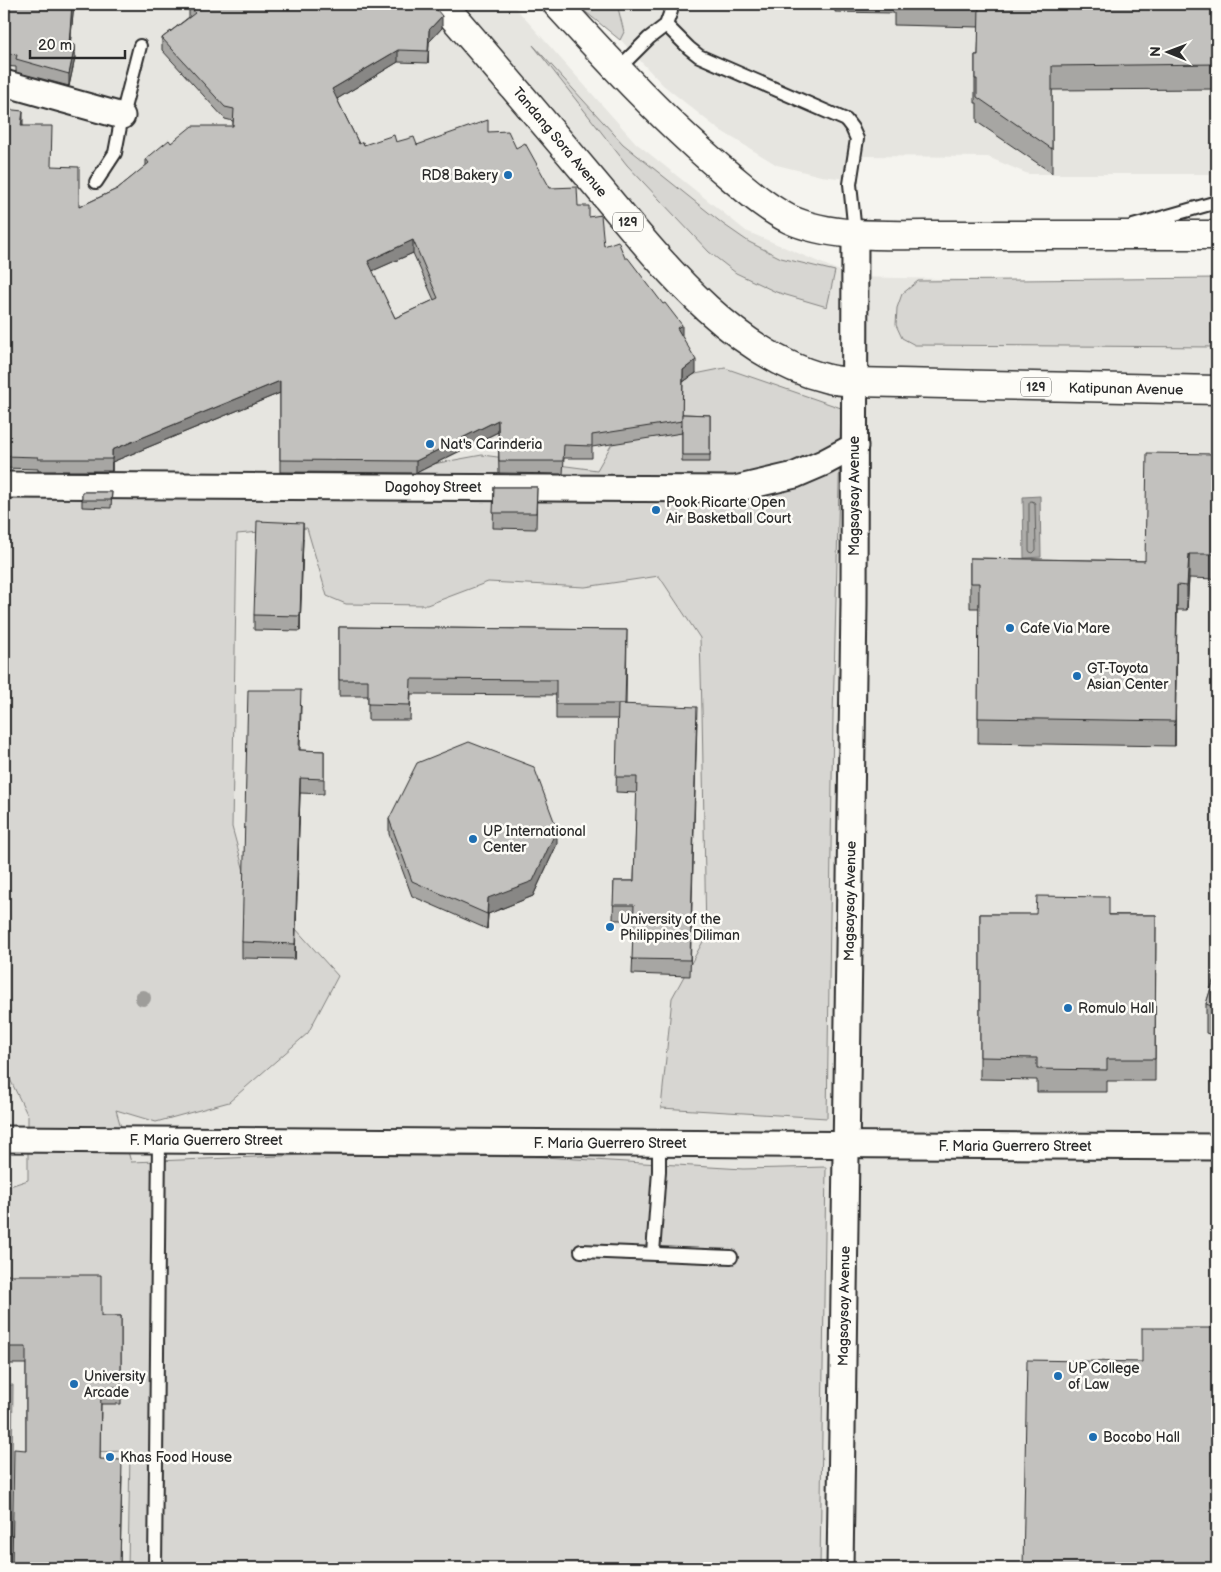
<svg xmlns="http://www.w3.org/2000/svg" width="1221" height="1572" font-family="'Balsamiq Sans',sans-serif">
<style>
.built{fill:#e6e5e0}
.green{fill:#d7d6d2;stroke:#81807e}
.water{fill:#adaca9;stroke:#797877}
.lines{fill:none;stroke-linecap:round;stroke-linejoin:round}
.shore{stroke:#5f5f5d;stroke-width:1}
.service-casing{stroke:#2b2b2b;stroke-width:16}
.minor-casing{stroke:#2b2b2b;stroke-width:29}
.primary-casing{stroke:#2b2b2b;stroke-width:31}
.service{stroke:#fdfcf7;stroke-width:12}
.minor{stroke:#fdfcf7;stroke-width:25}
.primary{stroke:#fdfcf7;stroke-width:28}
.tree{fill:#9e9d9a}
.wall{fill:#a7a6a3;stroke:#2b2b2b;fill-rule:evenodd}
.shaded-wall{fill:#888785;stroke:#2b2b2b}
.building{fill:#c2c1be;stroke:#2b2b2b;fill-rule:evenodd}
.poi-dot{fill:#1f6fb2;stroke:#fdfcf7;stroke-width:2}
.labels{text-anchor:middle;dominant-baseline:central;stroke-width:5;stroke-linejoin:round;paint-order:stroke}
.shield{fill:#fdfcf7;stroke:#6a6a68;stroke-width:1}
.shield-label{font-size:12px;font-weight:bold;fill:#2b2b2b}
.street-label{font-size:14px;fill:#2b2b2b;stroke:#fdfcf7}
.poi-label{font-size:14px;fill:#2b2b2b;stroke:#fdfcf7;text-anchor:start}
</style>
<rect width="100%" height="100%" fill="#f5f4ef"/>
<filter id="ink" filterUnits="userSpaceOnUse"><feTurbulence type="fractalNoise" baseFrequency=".02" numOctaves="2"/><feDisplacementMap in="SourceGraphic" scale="10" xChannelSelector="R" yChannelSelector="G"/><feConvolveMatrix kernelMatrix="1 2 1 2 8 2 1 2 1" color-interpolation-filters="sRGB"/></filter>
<g filter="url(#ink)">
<g class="built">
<polygon points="4,4 512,4 636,143 746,231 854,277 1217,285 1217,1568 4,1568"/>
<polygon points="588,4 1217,4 1217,174 1028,174 988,157 856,156 856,180 821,176 777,165 718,129 663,85 629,49"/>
</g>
<g class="green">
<polygon points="576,4 617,4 624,32 620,40"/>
<polygon points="533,45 623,144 723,224 749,242 781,258 835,271 827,307 776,292 736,273 709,252 627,165"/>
<polygon points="1217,278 1217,347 915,345 902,338 896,325 897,308 902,294 918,281"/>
<polygon points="725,368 841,408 833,715 827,1118 661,1108 672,998 706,936 702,710 700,638 659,576 585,587 488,582 427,605 346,604 327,596 307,528 237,534 232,827 244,871 338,976 308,1033 229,1102 156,1122 116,1110 131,1162 306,1155 543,1157 743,1169 826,1167 820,1568 128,1568 130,1451 37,1453 37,1351 4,1348 4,1188 28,1180 28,1116 4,1067 4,496 242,499 482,455 597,470 646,384"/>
</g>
<g class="water">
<polygon points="1040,496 1041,557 1024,558 1023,497"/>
<polygon points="4,1385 13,1385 11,1567 4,1567"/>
</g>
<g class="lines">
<g class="shore">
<polygon points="1031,501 1034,502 1035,504 1036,550 1033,553 1030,552 1029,550 1029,504"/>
<polyline points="4,1390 7,1390 8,1393 6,1568"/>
</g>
<g class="service-casing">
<g id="service">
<polyline points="666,25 689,48 699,56 846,120 852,128 857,139 850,184 855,233"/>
<polyline points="617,70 649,38 666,25 671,11 671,4"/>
<polyline points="96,182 115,153 122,116 140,46"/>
<polyline points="1133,226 1217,202"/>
<polyline points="581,1251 731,1257"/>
<polyline points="653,1253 659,1171 659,1143"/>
<polyline points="155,1568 159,1140"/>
</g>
</g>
<g class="minor-casing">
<g id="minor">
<polyline points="4,83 122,116"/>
<polyline points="4,485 735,489 795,475 823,463 855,446"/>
<polyline points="4,1139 1217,1147"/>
<polyline points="840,1568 854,604 855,233"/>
</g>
</g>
<g class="primary-casing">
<g id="primary">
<path d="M 442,4 C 491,60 539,117 587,174 C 650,248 726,353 825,378 C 834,381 845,381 855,382 L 1217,390"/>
<path d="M 557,4 C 612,64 668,125 731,177 C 749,192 767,208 789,219 C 836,241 908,234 960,235 C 1046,235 1132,235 1217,235"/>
</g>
</g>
<use href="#service" class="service"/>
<use href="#minor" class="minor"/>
<use href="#primary" class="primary"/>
</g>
<circle class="tree" cx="143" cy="998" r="8"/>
<g class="wall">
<polygon points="4,4 74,4 70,45 75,58 69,86 16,72 16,67 4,66"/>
<path d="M 189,4 L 442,28 L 429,42 L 428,63 L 398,62 L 337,99 L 359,144 L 364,145 L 396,142 L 417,145 L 488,132 L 516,148 L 550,188 L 578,206 L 589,217 L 604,246 L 625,258 L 682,336 L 696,373 L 683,382 L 682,414 L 710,415 L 710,462 L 682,462 L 682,425 L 682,433 L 592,447 L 592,458 L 564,458 L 563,474 L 499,473 L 498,432 L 416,473 L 280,472 L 280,393 L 112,462 L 112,471 L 38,471 L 38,469 L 4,468 L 4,109 L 23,124 L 23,126 L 51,166 L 79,207 L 117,189 L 146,166 L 146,159 L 171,143 L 233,126 L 233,121 L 225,119 L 162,50 L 162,38 L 189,17 ZM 413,253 L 434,300 L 395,318 L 372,271 Z"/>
<polygon points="835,4 1217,4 1217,89 1052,90 1052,173 977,122 977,103 975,103 975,55 978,55 979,27 894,25 894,13 835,12"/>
<polygon points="1217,454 1217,579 1189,578 1187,610 1177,610 1175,746 978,743 979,608 970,608 970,558 1145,561"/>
<polygon points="494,487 537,487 536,529 493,528"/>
<polygon points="82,492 112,492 111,508 82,507"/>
<polygon points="303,538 300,631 254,630 254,615"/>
<polygon points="339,627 627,630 626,705 697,722 690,976 632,974 634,920 613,920 614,881 634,881 637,793 616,792 618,719 556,719 556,695 411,694 410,720 368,720 368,696 339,696"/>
<polygon points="301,706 300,750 324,751 324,794 300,793 295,959 242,958 242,942"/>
<polygon points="389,819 557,844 533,896 488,914 487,929 412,896 389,834"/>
<polygon points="980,914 1156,915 1155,1081 1107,1081 1107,1092 1037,1092 1037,1080 980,1079"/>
<polygon points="1217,969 1217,1037 1206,1033 1206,1004"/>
<polygon points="4,1275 101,1316 121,1316 121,1404 101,1404 100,1459 122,1477 120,1568 12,1568 26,1450 26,1364 4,1364"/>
</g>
<g class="shaded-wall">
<polygon points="72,4 74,4 69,57 69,44"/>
<polygon points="442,16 442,28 429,42 428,63 429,30"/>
<polygon points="75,45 75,58 69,86 69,74"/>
<polygon points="398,50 398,62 332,102 332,89"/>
<polygon points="23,111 23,124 21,138 21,126"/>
<polygon points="413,240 413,253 368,273 368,261"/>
<polygon points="682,325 682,337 677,328"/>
<polygon points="696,360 696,373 683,382 683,370"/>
<polygon points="280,381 280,393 112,462 112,471 112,450"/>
<polygon points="498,420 498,432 416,473 416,461"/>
<polygon points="303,523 303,538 300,631 300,616"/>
<polygon points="1189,554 1189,578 1187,610 1187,586"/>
<polygon points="1177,585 1177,610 1175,746 1175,721"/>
<polygon points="300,778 300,793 295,959 295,944"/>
<polygon points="557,829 557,844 533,896 488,914 487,929 488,898"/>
</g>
<g class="building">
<polygon points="4,4 72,4 69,44 75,45 69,74 16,59 17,55 4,53"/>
<path d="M 189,4 L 432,4 L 442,16 L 429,30 L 428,51 L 398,50 L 332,89 L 359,144 L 363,142 L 364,145 L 394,135 L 396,142 L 414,137 L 417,145 L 488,120 L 488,132 L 508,131 L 516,148 L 525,143 L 550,188 L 577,187 L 578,206 L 589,206 L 589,217 L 601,215 L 604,246 L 618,241 L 625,258 L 628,258 L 663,304 L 665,303 L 682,325 L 677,328 L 696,360 L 683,370 L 682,421 L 592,435 L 592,446 L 564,445 L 563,461 L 499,461 L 498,420 L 416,461 L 280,460 L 280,381 L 112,450 L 112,459 L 38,459 L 38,457 L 4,456 L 4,109 L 23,111 L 21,126 L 52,126 L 51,166 L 79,167 L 79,207 L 117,189 L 149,163 L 146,159 L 169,140 L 171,143 L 192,126 L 233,126 L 234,109 L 225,107 L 162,38 L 195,13 ZM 413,240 L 438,298 L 395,318 L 368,261 Z"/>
<polygon points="979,4 1217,4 1217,64 1052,66 1052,149 977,97 977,79 975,79 975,55 978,55"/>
<polygon points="682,414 710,415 710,455 682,455"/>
<polygon points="1147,453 1217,454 1217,554 1189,554 1187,586 1177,585 1175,721 978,718 979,583 970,583 970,558 1145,561"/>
<polygon points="494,487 537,487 536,513 493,513"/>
<polygon points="82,492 112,492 111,500 82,500"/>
<polygon points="257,521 303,523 300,616 254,615"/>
<polygon points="339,627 627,630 625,704 556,704 556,680 411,679 410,705 368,704 368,680 339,680"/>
<polygon points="248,690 301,690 299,750 324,751 324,779 300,778 295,944 242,942"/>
<polygon points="618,704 697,707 690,960 632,959 634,905 613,905 614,881 634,881 637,777 616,777"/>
<polygon points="469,742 534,767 557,829 533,881 488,898 487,914 412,881 389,819 417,763"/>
<polygon points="1037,896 1109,897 1109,915 1156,915 1155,1059 1107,1059 1107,1070 1037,1069 1037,1058 980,1057 980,914 1036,914"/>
<polygon points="1217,969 1217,1008 1206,1004"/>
<polygon points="4,1275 101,1275 101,1316 121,1316 121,1387 101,1387 100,1459 122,1460 120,1568 12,1568 14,1449 26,1450 26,1347 4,1347"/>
<polygon points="1142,1328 1217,1328 1217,1568 1023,1568 1027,1360 1142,1362"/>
</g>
</g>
<g class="poi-dot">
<circle cx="508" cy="175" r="5"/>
<circle cx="430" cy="444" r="5"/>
<circle cx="656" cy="510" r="5"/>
<circle cx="1010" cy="628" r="5"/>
<circle cx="1077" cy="676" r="5"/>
<circle cx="473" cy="839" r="5"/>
<circle cx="610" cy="927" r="5"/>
<circle cx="1068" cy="1008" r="5"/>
<circle cx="1058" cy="1376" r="5"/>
<circle cx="74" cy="1384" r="5"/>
<circle cx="1093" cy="1437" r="5"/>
<circle cx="110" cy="1457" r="5"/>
</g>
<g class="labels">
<g class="shield">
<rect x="613" y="212.5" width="30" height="19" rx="4"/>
<rect x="1021" y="377.5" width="30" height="19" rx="4"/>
</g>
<g class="shield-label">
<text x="628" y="222">129</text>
<text x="1036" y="387">129</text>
</g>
<g class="street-label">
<text transform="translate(560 142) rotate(50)">Tandang Sora Avenue</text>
<text transform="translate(1126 389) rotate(1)">Katipunan Avenue</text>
<text x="433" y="487">Dagohoy Street</text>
<text transform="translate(854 496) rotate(-90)">Magsaysay Avenue</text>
<text transform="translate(850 901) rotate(-89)">Magsaysay Avenue</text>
<text x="206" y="1140">F. Maria Guerrero Street</text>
<text x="610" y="1143">F. Maria Guerrero Street</text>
<text x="1015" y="1146">F. Maria Guerrero Street</text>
<text transform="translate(844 1306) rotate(-89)">Magsaysay Avenue</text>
</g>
<g class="poi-label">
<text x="498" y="175" text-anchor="end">RD8 Bakery</text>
<text x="440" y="444">Nat's Carinderia</text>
<text x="666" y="502">Pook Ricarte Open<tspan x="666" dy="16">Air Basketball Court</tspan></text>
<text x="1020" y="628">Cafe Via Mare</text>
<text x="1087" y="668">GT-Toyota<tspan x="1087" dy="16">Asian Center</tspan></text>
<text x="483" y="831">UP International<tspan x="483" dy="16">Center</tspan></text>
<text x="620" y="919">University of the<tspan x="620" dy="16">Philippines Diliman</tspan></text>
<text x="1078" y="1008">Romulo Hall</text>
<text x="1068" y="1368">UP College<tspan x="1068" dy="16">of Law</tspan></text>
<text x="84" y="1376">University<tspan x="84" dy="16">Arcade</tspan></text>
<text x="1103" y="1437">Bocobo Hall</text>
<text x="120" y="1457">Khas Food House</text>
</g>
</g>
<rect width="1221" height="1572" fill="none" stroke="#fdfcf7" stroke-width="20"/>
<rect x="10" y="10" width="1201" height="1552" fill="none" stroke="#2b2b2b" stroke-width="2" filter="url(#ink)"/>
<g transform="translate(1168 52) rotate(271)" stroke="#fdfcf7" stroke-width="4" paint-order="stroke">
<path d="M0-4L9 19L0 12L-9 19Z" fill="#2b2b2b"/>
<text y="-8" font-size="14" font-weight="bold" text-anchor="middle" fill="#2b2b2b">N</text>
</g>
<path d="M30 50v8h95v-8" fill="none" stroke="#2b2b2b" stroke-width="2.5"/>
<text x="38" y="50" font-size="15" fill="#2b2b2b" stroke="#fdfcf7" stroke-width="4" paint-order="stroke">20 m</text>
</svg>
